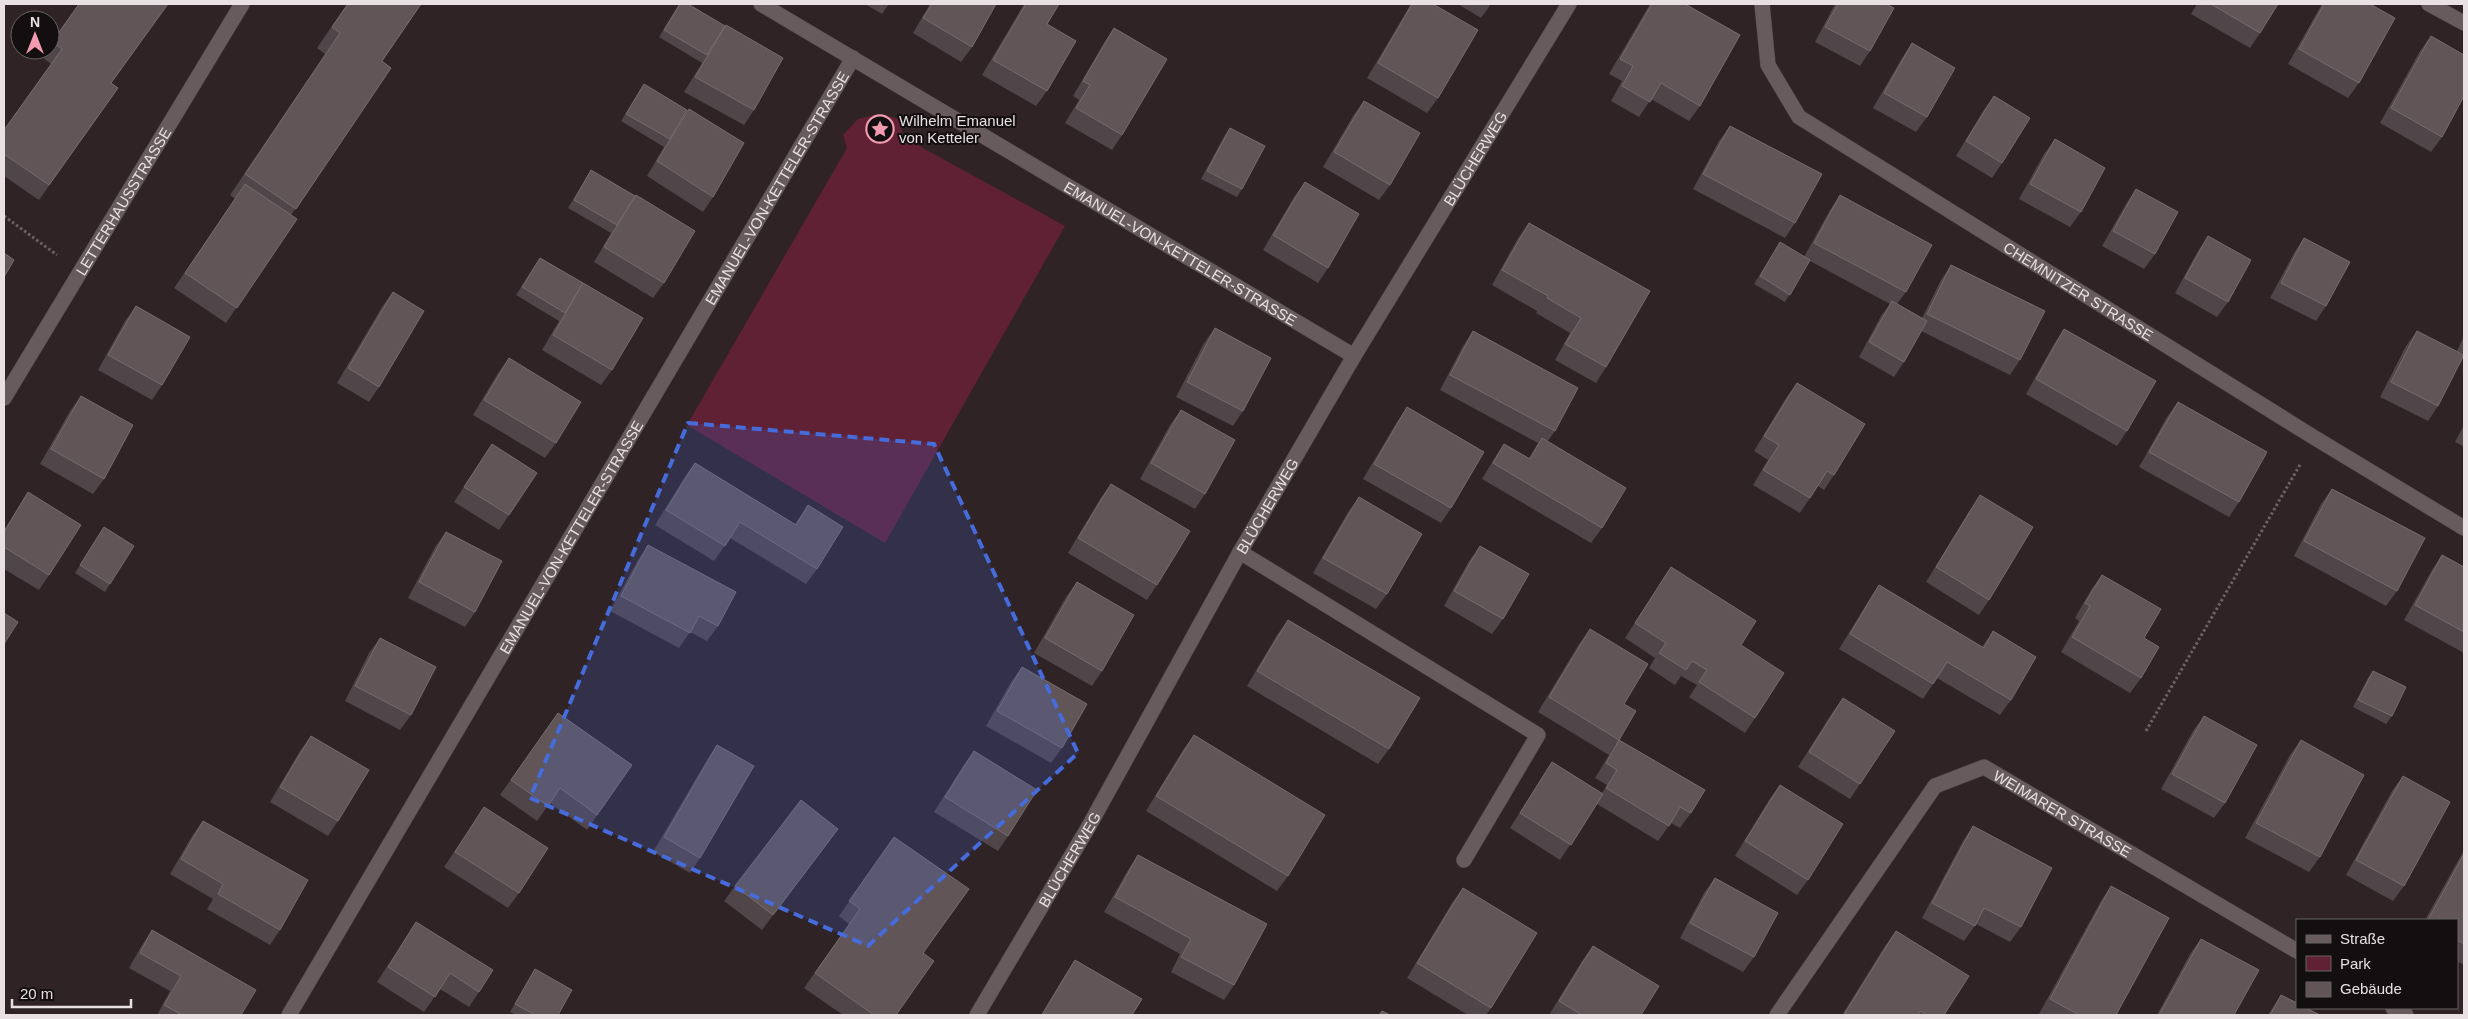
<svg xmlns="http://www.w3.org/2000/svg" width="2468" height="1019" font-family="Helvetica,sans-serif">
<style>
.green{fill:#602134}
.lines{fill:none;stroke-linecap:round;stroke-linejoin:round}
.lane-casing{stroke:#494042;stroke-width:16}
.street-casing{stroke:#494042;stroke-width:16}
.path{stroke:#6d6265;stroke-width:3;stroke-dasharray:2.5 2.5;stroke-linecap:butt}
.lane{stroke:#685b5d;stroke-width:15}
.street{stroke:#685b5d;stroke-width:15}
.wall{fill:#504548}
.shaded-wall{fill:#3c3033}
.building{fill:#615558;stroke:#766b6e}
.marked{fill:#466bda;fill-opacity:0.2;stroke:#466bda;stroke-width:4;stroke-dasharray:10 6;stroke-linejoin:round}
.labels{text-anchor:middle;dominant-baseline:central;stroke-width:4;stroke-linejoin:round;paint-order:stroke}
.poi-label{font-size:15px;fill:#e8e0e2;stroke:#130e0f;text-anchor:start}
.street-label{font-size:15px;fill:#e8e0e2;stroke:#130e0f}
</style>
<rect width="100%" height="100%" fill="#2f2326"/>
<polygon class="green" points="879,114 900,119 903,137 1065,226 885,543 687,425 847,148 843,135 858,119"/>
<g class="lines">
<g class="lane-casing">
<polyline id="lane" points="1240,552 1538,735 1464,860"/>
</g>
<g class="street-casing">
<g id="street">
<path id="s1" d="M 761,4 L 1354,356"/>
<path id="s2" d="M 1762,4 L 1768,65 L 1799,117 L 2315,438 L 2464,528"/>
<polyline points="2429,4 2464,23"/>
<path id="s3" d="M 4,398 L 242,4"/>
<polyline points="2393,1008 2406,1015"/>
<path id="s4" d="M 289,1015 L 853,58"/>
<path id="s5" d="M 977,1015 L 1089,826 L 1240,552 L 1354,356 L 1569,4"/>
<path id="s6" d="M 1777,1015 L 1935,786 L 1984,767 L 2297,951"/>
</g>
</g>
<g class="path">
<polyline points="4,216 57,255"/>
<polyline points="2146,731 2301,463"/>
</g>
<use href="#lane" class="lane"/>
<use href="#street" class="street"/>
</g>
<g class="wall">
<polygon points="79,4 111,83 118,88 39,200 4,176 4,130 51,64 42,57 47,50 50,50 50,45"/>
<polygon points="347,4 421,4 382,61 391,68 291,215 297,219 226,323 174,288 235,199 230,195 325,54 317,48"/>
<polygon points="679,4 725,26 754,110 744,125 684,92 702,63 659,37"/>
<polygon points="865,4 889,4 882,14"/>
<polygon points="930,4 996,4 972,47 961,62 913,33"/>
<polygon points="1024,4 1059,4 1047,24 1047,91 1036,106 982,75"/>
<polygon points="1411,4 1433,4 1438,98 1427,113 1367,78"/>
<polygon points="1458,4 1491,4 1481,18"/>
<polygon points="1650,4 1652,4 1700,106 1689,121 1651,99 1639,117 1611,101 1622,81 1609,74"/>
<polygon points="1835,4 1886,4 1870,51 1860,66 1815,42"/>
<polygon points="2197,4 2278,4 2260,33 2250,48 2191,14"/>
<polygon points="2322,4 2370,4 2359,83 2348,98 2288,64"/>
<polygon points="1114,28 1122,135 1112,150 1065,123 1079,100 1073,96 1104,43"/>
<polygon points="2431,36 2442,137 2431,152 2380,123 2420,51"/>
<polygon points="1912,43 1927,117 1916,132 1873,108 1902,58"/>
<polygon points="644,84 713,197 703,212 647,176 664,147 621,121"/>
<polygon points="1994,96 2002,163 1992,178 1956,156 1983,111"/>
<polygon points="1364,101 1390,185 1379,200 1323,167 1353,116"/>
<polygon points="1730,126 1795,223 1785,238 1693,189 1719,141"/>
<polygon points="1230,128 1242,189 1237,197 1201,179 1225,135"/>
<polygon points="2055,139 2081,212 2070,227 2019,199 2044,154"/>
<polygon points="591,170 664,283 653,298 594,262 611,233 568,208"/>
<polygon points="1305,182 1328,268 1318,283 1263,250 1294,197"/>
<polygon points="2136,189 2155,254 2144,269 2102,246 2126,204"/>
<polygon points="1840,195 1906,292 1897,304 1922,318 1941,280 1951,265 2020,360 2010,375 1921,331 1904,362 1894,377 1859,357 1881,316 1890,304 1810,261 1785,302 1754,284 1780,242 1804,257 1830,210"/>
<polygon points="1529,223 1650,291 1606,367 1596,383 1555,360 1570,333 1536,313 1537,311 1492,285 1518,238"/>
<polygon points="2208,236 2228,302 2217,317 2175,293 2198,251"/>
<polygon points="2304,238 2326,306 2316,321 2270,298 2294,253"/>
<polygon points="540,258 583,283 612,370 601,385 542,350 559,321 516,295"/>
<polygon points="393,292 379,387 369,402 337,383 382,307"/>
<polygon points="136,306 162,385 152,400 98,370 125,321"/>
<polygon points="1215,328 1243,411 1233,426 1176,397 1204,343"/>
<polygon points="2064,329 2127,431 2117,446 2026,394 2054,344"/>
<polygon points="1473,331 1555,431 1547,442 1602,528 1591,543 1482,479 1494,459 1504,444 1529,458 1538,443 1440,390 1463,346"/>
<polygon points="2417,331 2438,406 2428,421 2380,397 2406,346"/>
<polygon points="2464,336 2464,354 2457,351"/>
<polygon points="509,358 556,443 545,458 473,415 498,373"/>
<polygon points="1797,383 1834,475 1824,490 1818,486 1800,513 1753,485 1768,460 1754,451 1786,398"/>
<polygon points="81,396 104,479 93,494 40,464 70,411"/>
<polygon points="2178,402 2239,502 2229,517 2139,467 2167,417"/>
<polygon points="1407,407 1451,508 1441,523 1363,479 1397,422"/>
<polygon points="1181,410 1205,494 1195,509 1140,479 1170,425"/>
<polygon points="2464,425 2464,447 2455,442"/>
<polygon points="492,444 509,515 499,530 454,502"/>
<polygon points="695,463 795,524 808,505 817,569 806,584 730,538 714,561 655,525 684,478"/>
<polygon points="1111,484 1157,585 1147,600 1068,553 1100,499"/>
<polygon points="2332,489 2397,591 2386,606 2294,556 2321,504"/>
<polygon points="28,492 49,575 39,590 4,569 4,530"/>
<polygon points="1980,495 1989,600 1979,615 1926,582 1970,510"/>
<polygon points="1359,497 1387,594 1376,609 1313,573 1348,512"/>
<polygon points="104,527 110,584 105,592 75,573"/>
<polygon points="446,532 475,612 465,627 408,598 435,547"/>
<polygon points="648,545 718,626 707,641 690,632 679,648 610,611 638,560"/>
<polygon points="1480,546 1503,619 1492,634 1444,606 1469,561"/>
<polygon points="2442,555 2464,567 2464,653 2404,620 2432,570"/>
<polygon points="1671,567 1741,645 1755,718 1745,733 1689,697 1697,685 1681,676 1675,685 1649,668 1655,658 1625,638"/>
<polygon points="2102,575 2141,678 2130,693 2061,652 2079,621 2075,618 2091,590"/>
<polygon points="1077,582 1102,671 1092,686 1034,653 1066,597"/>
<polygon points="1879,585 1982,647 1993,631 2011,700 2000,715 1937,678 1923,699 1839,649 1869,600"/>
<polygon points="1288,620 1389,749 1378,764 1247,686 1277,635"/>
<polygon points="1590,629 1624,704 1619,740 1691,813 1680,828 1671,823 1658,841 1597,804 1560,860 1510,828 1542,777 1552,762 1602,793 1607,785 1595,778 1609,755 1538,712 1579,644"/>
<polygon points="380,638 411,715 400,730 345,701 369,653"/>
<polygon points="1022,667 1062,748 1051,763 986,726 1011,682"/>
<polygon points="2373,671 2392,716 2386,724 2353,707 2368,678"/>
<polygon points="1843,698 1860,784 1850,799 1798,767 1832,713"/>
<polygon points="558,713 632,765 587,830 550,803 537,821 500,795"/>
<polygon points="2204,716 2225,803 2214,818 2161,789 2193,731"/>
<polygon points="1194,735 1288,876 1277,891 1146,811 1183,750"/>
<polygon points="311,736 338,821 328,836 270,802 300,751"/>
<polygon points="2301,740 2320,857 2309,872 2245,838 2290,755"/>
<polygon points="717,745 700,858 690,873 653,852 707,760"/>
<polygon points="974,751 1008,836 998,851 934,812 963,766"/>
<polygon points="2403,776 2404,886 2393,901 2346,875 2392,791"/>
<polygon points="1780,785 1808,880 1797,895 1735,856 1769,800"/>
<polygon points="484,807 519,893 508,908 444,867"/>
<polygon points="203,821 280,930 270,945 207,909 213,899 170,874 192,836"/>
<polygon points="1973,826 2021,927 2010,942 1976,924 1964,941 1922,918 1963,841"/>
<polygon points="894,837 923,953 896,1015 843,1015 804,988 849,924 839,916"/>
<polygon points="827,844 762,930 724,901 735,886"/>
<polygon points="2464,850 2464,965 2457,961 2457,920 2425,920"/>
<polygon points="1138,855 1234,985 1224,1000 1171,972 1180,954 1104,912 1128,870"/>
<polygon points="1715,878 1754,957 1743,972 1680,938 1704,893"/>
<polygon points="2111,886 2116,1015 2041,1015 2039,1014 2101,901"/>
<polygon points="1463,888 1491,1008 1486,1015 1468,1015 1407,978 1452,903"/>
<polygon points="416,922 479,992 469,1007 440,989 424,1012 377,982"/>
<polygon points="152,930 241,1015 157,1015 170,991 129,968 142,945"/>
<polygon points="1896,931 1944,1015 1842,1015 1885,946"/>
<polygon points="2201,939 2234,1015 2157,1015 2190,954"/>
<polygon points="1593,946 1641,1015 1549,1015 1582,961"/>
<polygon points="1075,960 1132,1015 1041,1015 1065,975"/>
<polygon points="535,969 558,1015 516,1015 510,1012 530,977"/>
<polygon points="2281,995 2320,1015 2268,1015"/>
</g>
<polygon class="shaded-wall" points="838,829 827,844 762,930 773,915"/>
<g class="building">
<polygon points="79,4 168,4 111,83 118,88 49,185 4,154 4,130 62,49 52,42"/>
<polygon points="348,4 421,4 382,61 391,68 296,209 245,174 340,33 332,27"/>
<polygon points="680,4 688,4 725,26 707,55 664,30"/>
<polygon points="932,4 996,4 972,47 923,18"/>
<polygon points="1026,4 1059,4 1047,24 1076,41 1047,91 993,60"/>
<polygon points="1412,4 1433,4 1478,30 1438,98 1378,63"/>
<polygon points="1652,4 1685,4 1740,35 1700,106 1661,83 1650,102 1622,86 1633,66 1620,59"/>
<polygon points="1838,4 1886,4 1894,8 1870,51 1825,27"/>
<polygon points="2211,4 2278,4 2260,33"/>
<polygon points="2324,4 2370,4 2395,18 2359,83 2299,49"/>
<polygon points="726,25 783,58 754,110 695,77"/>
<polygon points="1114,28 1167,59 1122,135 1076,108 1090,85 1083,81"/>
<polygon points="2431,36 2464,55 2464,96 2442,137 2391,108"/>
<polygon points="1912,43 1955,68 1927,117 1884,93"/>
<polygon points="644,84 687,110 670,139 626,114"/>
<polygon points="1994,96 2030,118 2002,163 1966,141"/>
<polygon points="1364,101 1420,133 1390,185 1334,152"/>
<polygon points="689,109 744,143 713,197 657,161"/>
<polygon points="1730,126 1822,174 1795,223 1703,174"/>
<polygon points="1230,128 1265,146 1242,189 1207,171"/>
<polygon points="2055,139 2105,168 2081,212 2030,184"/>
<polygon points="591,170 635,196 617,225 574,200"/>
<polygon points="1305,182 1359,214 1328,268 1273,235"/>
<polygon points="245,184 297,219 237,308 185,273"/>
<polygon points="2136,189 2178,212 2155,254 2113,231"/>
<polygon points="636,195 695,231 664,283 604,247"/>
<polygon points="1840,195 1932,245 1906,292 1814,243"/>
<polygon points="1529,223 1650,291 1606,367 1565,344 1581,318 1547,298 1548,296 1502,270"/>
<polygon points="2208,236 2251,260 2228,302 2185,278"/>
<polygon points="2304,238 2350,262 2326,306 2281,283"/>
<polygon points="1780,242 1810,260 1790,295 1760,276"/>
<polygon points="4,253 14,260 4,277"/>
<polygon points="540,258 583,283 565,313 522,287"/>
<polygon points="1951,265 2045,311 2020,360 1927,314"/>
<polygon points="583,283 643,318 612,370 553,335"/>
<polygon points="393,292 424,311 379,387 348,368"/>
<polygon points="1892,301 1927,321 1904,362 1869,342"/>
<polygon points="136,306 190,337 162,385 108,355"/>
<polygon points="1215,328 1271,358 1243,411 1187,382"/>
<polygon points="2064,329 2156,381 2127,431 2036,379"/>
<polygon points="1473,331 1578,388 1555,431 1450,375"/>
<polygon points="2417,331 2464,355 2438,406 2391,382"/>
<polygon points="509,358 581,402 556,443 484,400"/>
<polygon points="1797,383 1865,424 1834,475 1827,471 1810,498 1763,470 1779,445 1764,436"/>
<polygon points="81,396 133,425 104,479 51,449"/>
<polygon points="2178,402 2267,452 2239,502 2149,452"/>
<polygon points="1407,407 1484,452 1451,508 1374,464"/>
<polygon points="1181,410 1235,440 1205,494 1151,463"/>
<polygon points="1542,438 1626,488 1602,528 1493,463 1504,444 1530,459"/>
<polygon points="492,444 537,473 509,515 464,487"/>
<polygon points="695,463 796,525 808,505 843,527 817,569 740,522 725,546 666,510"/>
<polygon points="1111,484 1190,531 1157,585 1078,538"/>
<polygon points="2332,489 2425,538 2397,591 2304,541"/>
<polygon points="28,492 81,525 49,575 4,547 4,532"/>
<polygon points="1980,495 2033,527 1989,600 1936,567"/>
<polygon points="1359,497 1422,534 1387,594 1323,558"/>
<polygon points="104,527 134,546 110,584 80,565"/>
<polygon points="446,532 502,561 475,612 419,582"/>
<polygon points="648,545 736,592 718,626 699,616 690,633 621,596"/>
<polygon points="1480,546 1529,574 1503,619 1454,591"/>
<polygon points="2442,555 2464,567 2464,632 2415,605"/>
<polygon points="1671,567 1756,621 1741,645 1784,673 1755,718 1699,682 1707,670 1692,661 1686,670 1659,653 1666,643 1635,623"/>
<polygon points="2102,575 2161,609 2144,638 2159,647 2141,678 2072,637 2090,606 2085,603"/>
<polygon points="1077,582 1134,615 1102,671 1045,638"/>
<polygon points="1879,585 1984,648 1993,631 2036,657 2011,700 1947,662 1933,684 1850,634"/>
<polygon points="4,613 18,622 4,644"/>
<polygon points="1288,620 1420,698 1389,749 1257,671"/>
<polygon points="1590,629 1648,664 1624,704 1636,711 1619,740 1549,697"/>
<polygon points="380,638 436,667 411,715 355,686"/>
<polygon points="1022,667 1087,704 1062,748 997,711"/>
<polygon points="2373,671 2406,687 2392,716 2358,700"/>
<polygon points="1843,698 1895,731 1860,784 1809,752"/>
<polygon points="558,713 632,765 597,815 560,788 548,806 511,780"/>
<polygon points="2204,716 2257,745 2225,803 2172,774"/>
<polygon points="1194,735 1325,815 1288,876 1156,796"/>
<polygon points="311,736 369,770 338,821 280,787"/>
<polygon points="1619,740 1705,790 1691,813 1680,807 1669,826 1606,788 1617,770 1606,763"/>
<polygon points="2301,740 2364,775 2320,857 2256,823"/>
<polygon points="717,745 754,766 700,858 664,837"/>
<polygon points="974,751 1037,790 1008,836 945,797"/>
<polygon points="1552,762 1603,794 1571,845 1520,813"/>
<polygon points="2403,776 2450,802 2404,886 2356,860"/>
<polygon points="1780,785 1843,824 1808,880 1745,841"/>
<polygon points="801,800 838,829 773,915 735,886"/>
<polygon points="484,807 548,848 519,893 455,852"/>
<polygon points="203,821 308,880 280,930 218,894 223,884 181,859"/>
<polygon points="1973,826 2052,868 2021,927 1984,908 1975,926 1932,903"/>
<polygon points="894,837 969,889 923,953 934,961 896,1015 874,1015 815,973 860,909 849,901"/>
<polygon points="2464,854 2464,944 2457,940 2457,920 2428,920"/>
<polygon points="1138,855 1267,924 1234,985 1181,957 1191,939 1115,897"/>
<polygon points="1715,878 1778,913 1754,957 1690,923"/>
<polygon points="2111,886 2169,918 2116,1015 2079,1015 2050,999"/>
<polygon points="1463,888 1537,933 1491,1008 1417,963"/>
<polygon points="416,922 493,970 479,992 450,973 435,997 388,967"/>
<polygon points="152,930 256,990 241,1015 182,1015 164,1005 181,976 140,953"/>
<polygon points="1896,931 1969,976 1944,1015 1927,1015 1920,1011 1918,1015 1848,1015 1845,1013"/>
<polygon points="2201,939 2259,970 2234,1015 2159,1015"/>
<polygon points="1593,946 1659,986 1641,1015 1582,1015 1559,1001"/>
<polygon points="1075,960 1142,999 1132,1015 1042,1015"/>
<polygon points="535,969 572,990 558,1015 535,1015 515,1004"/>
<polygon points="2281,995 2297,1003 2297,1008 2306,1008 2320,1015 2270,1015"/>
<polygon points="1382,1011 1390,1015 1379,1015"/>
</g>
<path class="marked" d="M 688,423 L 934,444 L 1078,753 L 868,946 L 530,798 Z"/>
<defs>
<g id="sight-ring" transform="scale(1.4375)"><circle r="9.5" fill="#130e0f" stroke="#f29aaf" stroke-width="1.5"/><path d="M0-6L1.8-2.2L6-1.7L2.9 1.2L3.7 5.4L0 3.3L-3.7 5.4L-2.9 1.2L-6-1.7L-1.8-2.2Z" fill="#f29aaf"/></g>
</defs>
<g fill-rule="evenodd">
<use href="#sight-ring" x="880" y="129"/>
</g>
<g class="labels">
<g class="poi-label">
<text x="899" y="120">Wilhelm Emanuel<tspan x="899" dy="17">von Ketteler</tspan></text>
</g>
<g class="street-label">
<text stroke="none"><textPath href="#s5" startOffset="991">BLÜCHERWEG</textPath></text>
<text stroke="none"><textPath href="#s4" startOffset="960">EMANUEL-VON-KETTELER-STRASSE</textPath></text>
<text stroke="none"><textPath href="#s3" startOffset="230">LETTERHAUSSTRASSE</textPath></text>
<text stroke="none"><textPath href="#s1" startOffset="488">EMANUEL-VON-KETTELER-STRASSE</textPath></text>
<text stroke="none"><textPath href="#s2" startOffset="451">CHEMNITZER STRASSE</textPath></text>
<text stroke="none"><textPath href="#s5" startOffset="586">BLÜCHERWEG</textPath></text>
<text stroke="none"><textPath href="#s4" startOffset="555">EMANUEL-VON-KETTELER-STRASSE</textPath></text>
<text stroke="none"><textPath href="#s6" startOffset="422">WEIMARER STRASSE</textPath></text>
<text stroke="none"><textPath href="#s5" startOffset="181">BLÜCHERWEG</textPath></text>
</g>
</g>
<rect width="2468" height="1019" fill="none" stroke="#e8e0e2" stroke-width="10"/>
<rect x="2296" y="919" width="162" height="90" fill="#130e0f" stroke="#686263"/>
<rect x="2306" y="935" width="25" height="8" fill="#685b5d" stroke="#686263"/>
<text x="2340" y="944" font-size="15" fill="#e8e0e2">Straße</text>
<rect x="2306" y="956" width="25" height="15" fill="#602134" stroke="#686263"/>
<text x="2340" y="969" font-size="15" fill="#e8e0e2">Park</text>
<rect x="2306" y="982" width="25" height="15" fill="#615558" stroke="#686263"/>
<text x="2340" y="994" font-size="15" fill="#e8e0e2">Gebäude</text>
<g transform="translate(35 35)"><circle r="24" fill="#130e0f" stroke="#686263"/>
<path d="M0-4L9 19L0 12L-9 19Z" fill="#f29aaf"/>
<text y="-8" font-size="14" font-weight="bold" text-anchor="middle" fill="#e8e0e2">N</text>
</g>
<path d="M12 999v8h119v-8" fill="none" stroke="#e8e0e2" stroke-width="2.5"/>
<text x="20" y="999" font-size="15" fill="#e8e0e2" stroke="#130e0f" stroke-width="4" paint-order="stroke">20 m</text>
</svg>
